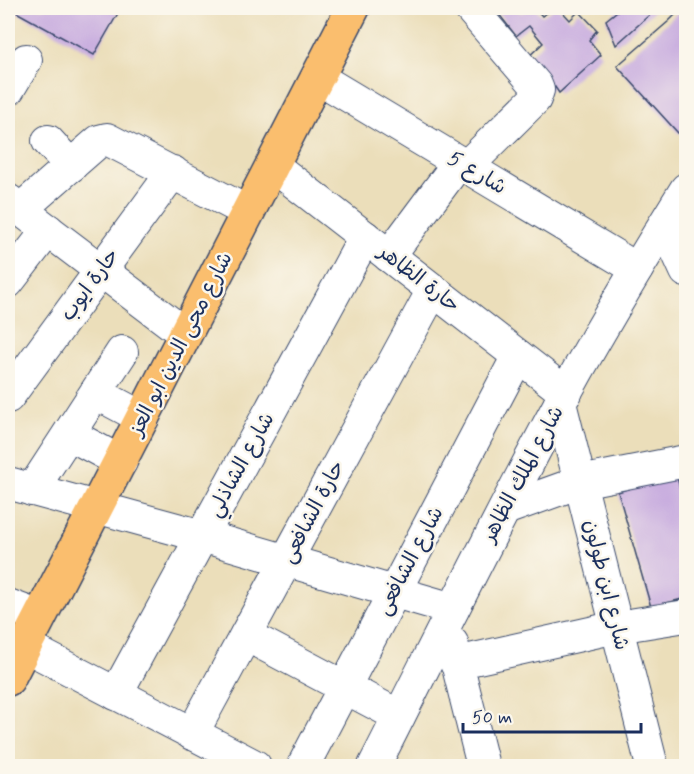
<svg xmlns="http://www.w3.org/2000/svg" width="694" height="774" font-family="Mynerve,'Playpen Sans Arabic',sans-serif">
<style>
.building{fill:#c9aedf}
.lines{fill:none;stroke-linecap:round;stroke-linejoin:round}
.minor-casing{stroke:#3a496c;stroke-width:34}
.major-casing{stroke:#3a496c;stroke-width:36}
.minor{stroke:#fff;stroke-width:32}
.major{stroke:#fabe6e;stroke-width:33}
.labels{text-anchor:middle;dominant-baseline:central;stroke-width:5;stroke-linejoin:round;paint-order:stroke}
.street-label{font-size:21px;fill:#1b2f5e;stroke:#fbf7ec}
</style>
<rect width="100%" height="100%" fill="#fbf7ec"/>
<filter id="ink" filterUnits="userSpaceOnUse"><feTurbulence type="fractalNoise" baseFrequency=".0167" numOctaves="2"/><feDisplacementMap in="SourceGraphic" scale="12" xChannelSelector="R" yChannelSelector="G"/><feConvolveMatrix kernelMatrix="1 2 1 2 8 2 1 2 1" color-interpolation-filters="sRGB"/></filter>
<filter id="wash" filterUnits="userSpaceOnUse"><feTurbulence type="fractalNoise" baseFrequency=".008" numOctaves="4" result="noise"/><feDisplacementMap in="SourceGraphic" scale="24" xChannelSelector="R" yChannelSelector="G"/><feGaussianBlur stdDeviation="1.35" result="paint"/><feColorMatrix in="noise" values="0 0 0 0 0 0 0 0 0 0 0 0 0 0 0 0 0 1.4 0 .05"/><feComposite in="paint" operator="in"/></filter>
<g filter="url(#wash)">
<rect width="100%" height="100%" fill="#ebdeba"/>
<g id="blocks">
<g class="building">
<polygon points="9,8 121,8 94,55"/>
<polygon points="505,8 517,8 520,13 535,8 542,16 555,8 559,8 570,20 579,11 597,30 589,40 601,55 559,93 555,87 542,95 524,61 543,43 529,26 516,36 498,13"/>
<polygon points="621,8 657,8 616,45 606,20"/>
<polygon points="682,8 686,8 686,125 679,134 617,66 669,21"/>
<polygon points="676,473 686,512 686,598 651,607 618,492"/>
</g>
</g>
</g>
<g filter="url(#ink)">
<use href="#blocks" fill-opacity="0" stroke="#3a496c" stroke-width="1.5"/>
<g class="lines">
<g class="minor-casing">
<g id="minor">
<polyline points="317,77 637,269"/>
<polyline points="8,90 26,60"/>
<polyline points="48,141 71,166"/>
<polyline points="272,165 566,393"/>
<polyline points="466,167 535,99 538,90 536,85 470,8"/>
<polyline points="8,200 185,334"/>
<polyline points="20,210 99,141 107,139 248,212"/>
<polyline points="665,225 686,271"/>
<polyline points="389,256 459,162"/>
<polyline points="8,282 48,230"/>
<polyline points="96,393 143,418"/>
<polyline points="8,397 173,172"/>
<polyline points="560,403 652,766"/>
<polyline points="69,434 121,462"/>
<polyline points="8,483 202,536 453,609"/>
<polyline points="32,490 122,352"/>
<polyline points="505,509 580,482 686,461"/>
<polyline points="8,605 40,617"/>
<polyline points="246,635 399,716"/>
<polyline points="452,643 483,766"/>
<polyline points="25,646 255,766"/>
<polyline points="456,663 617,627 686,616"/>
<polyline points="116,694 365,237"/>
<polyline points="192,734 433,290"/>
<polyline points="303,766 518,356"/>
<path d="M 374,766 C 435,646 495,524 559,405 C 598,332 642,260 686,189"/>
</g>
</g>
<g class="major-casing">
<polyline id="major" points="8,679 353,8"/>
</g>
<use href="#minor" class="minor"/>
<use href="#major" class="major"/>
</g>
</g>
<g class="labels">
<g class="street-label">
<text transform="translate(477 173) rotate(31)">شارع 5</text>
<text transform="translate(419 279) rotate(38)">حارة الظاهر</text>
<text transform="translate(90 285) rotate(-54)">حارة ايوب</text>
<text transform="translate(181 344) rotate(-63)">شارع محى الدين ابو العز</text>
<text transform="translate(241 465) rotate(-61)">شارع الشاذلي</text>
<text transform="translate(523 474) rotate(-62)">شارع الملك الظاهر</text>
<text transform="translate(313 512) rotate(-62)">حارة الشافعى</text>
<text transform="translate(410 561) rotate(-62)">شارع الشافعى</text>
<text transform="translate(606 585) rotate(76)">شارع ابن طولون</text>
</g>
</g>
<rect width="694" height="774" fill="none" stroke="#fbf7ec" stroke-width="30"/>
<path d="M463 723v9h178v-9" fill="none" stroke="#1b2f5e" stroke-width="3"/>
<text x="472" y="723" font-size="18" fill="#1b2f5e" stroke="#fbf7ec" stroke-width="4.5" paint-order="stroke">50 m</text>
</svg>
